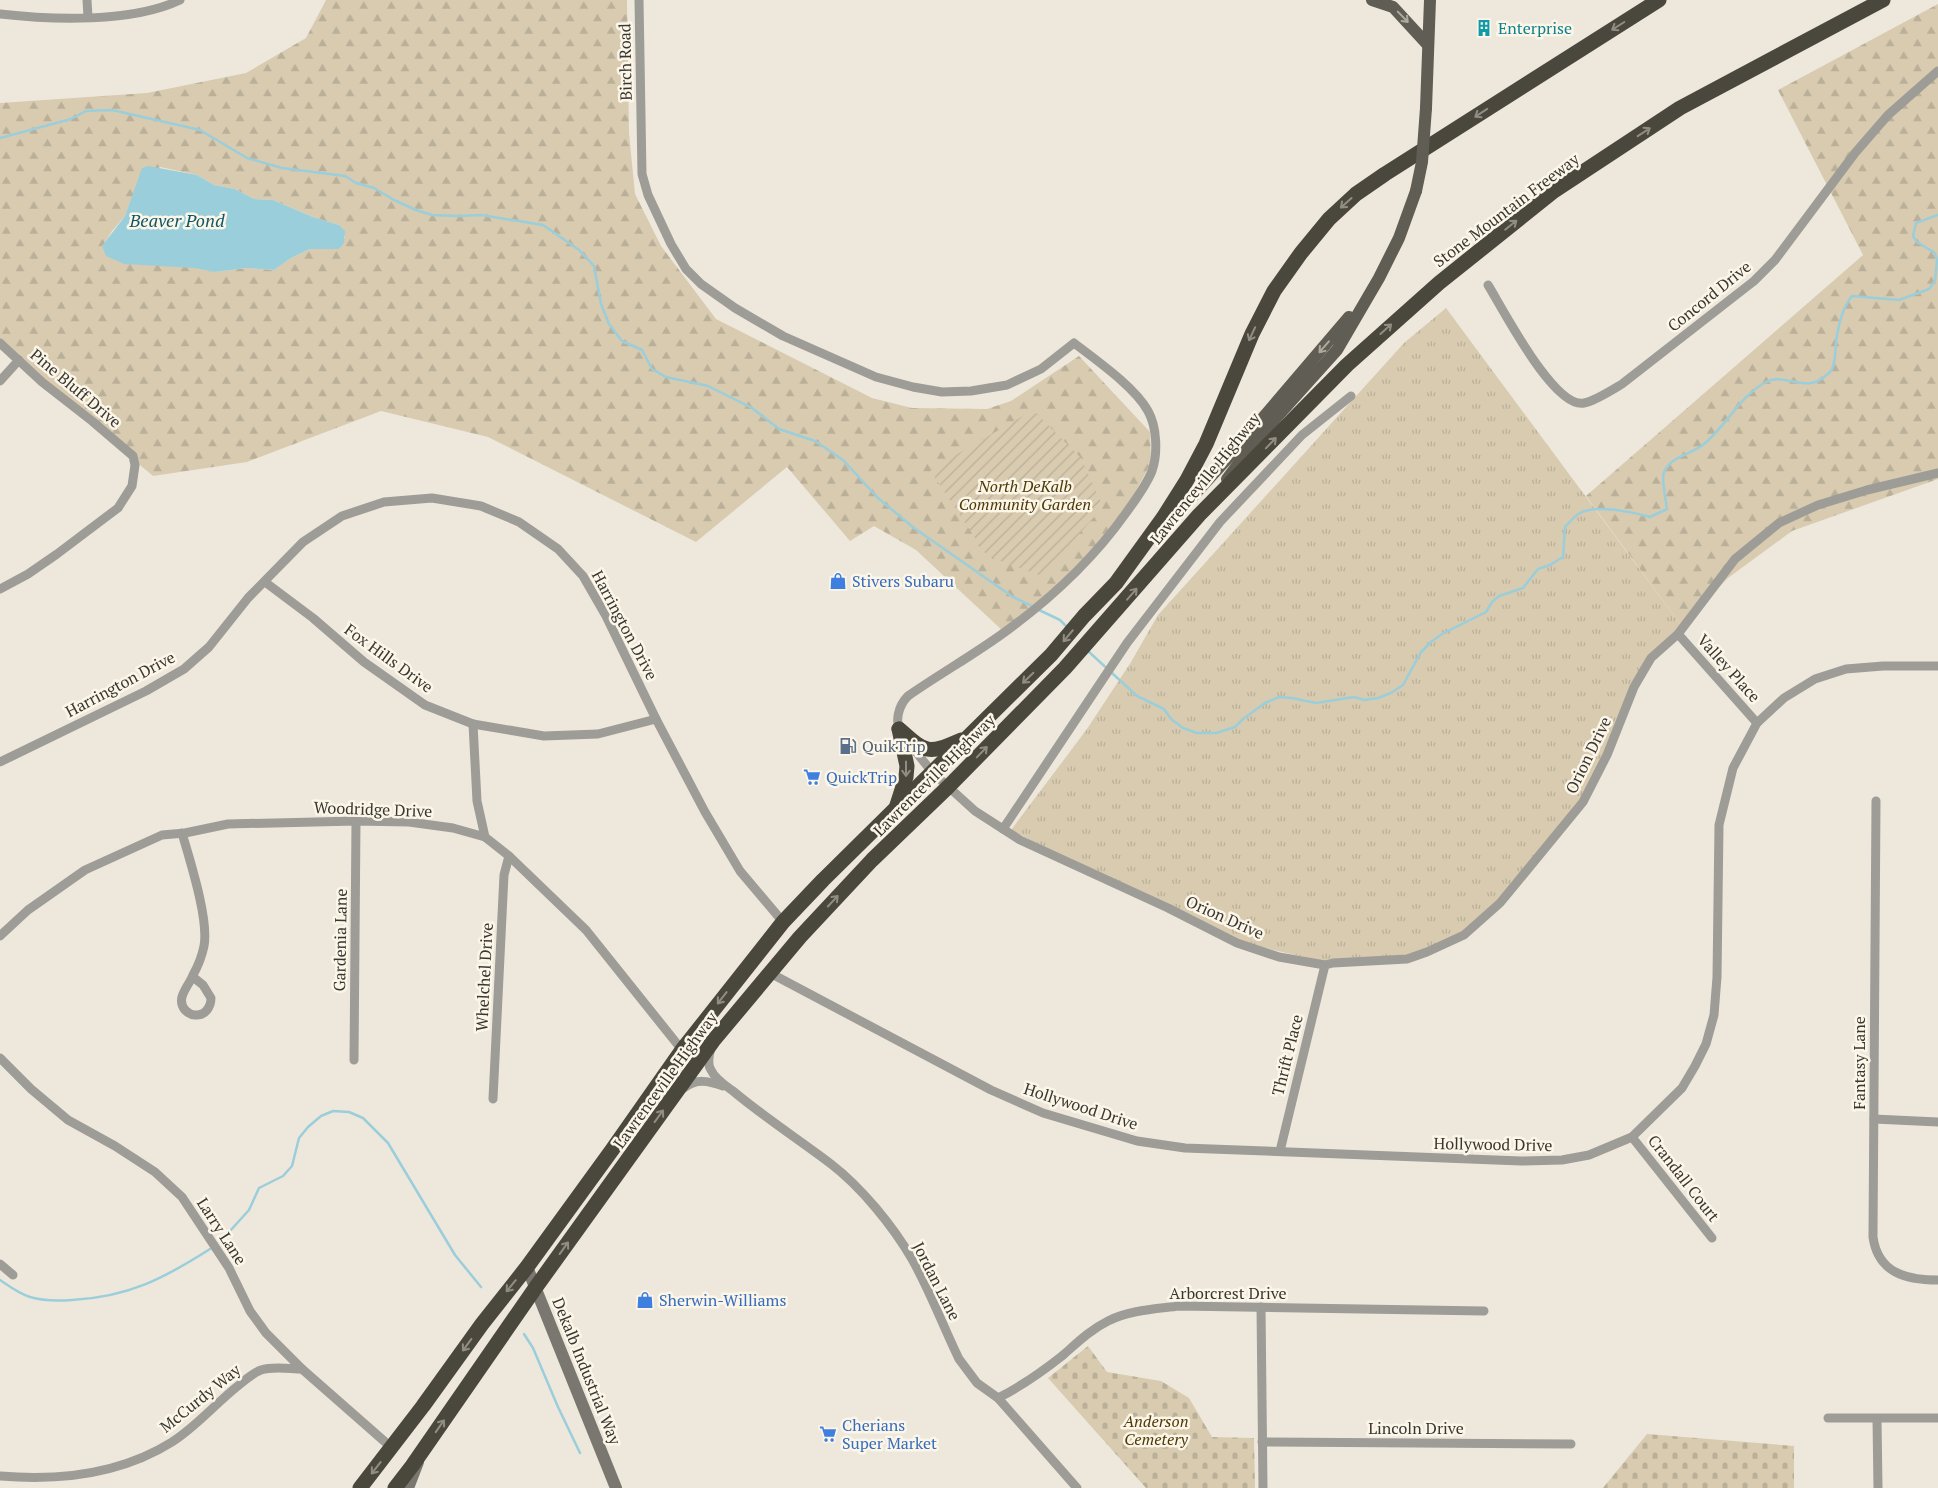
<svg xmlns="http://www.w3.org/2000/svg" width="1938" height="1488" font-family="'PT Serif',serif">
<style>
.forest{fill:url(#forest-firs);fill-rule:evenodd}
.cemetery{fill:url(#cemetery-stones)}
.park{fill:url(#park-tufts)}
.garden{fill:url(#garden-furrows)}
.water{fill:#9bcedb}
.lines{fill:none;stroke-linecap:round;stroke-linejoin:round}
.stream{stroke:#9bcedb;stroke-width:2.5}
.street{stroke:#9e9c97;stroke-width:9}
.secondary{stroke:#79776f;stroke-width:12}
.primary{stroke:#605d54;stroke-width:12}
.highway{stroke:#4a473d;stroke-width:15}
.primary-bridge{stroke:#605d54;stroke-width:12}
.oneway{stroke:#aeaa9e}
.oneway2{stroke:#918d82}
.labels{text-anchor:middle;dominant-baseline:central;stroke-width:5;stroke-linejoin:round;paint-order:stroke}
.culture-label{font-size:16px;fill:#0d838f;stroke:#fcf6e9;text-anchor:start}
.street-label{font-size:16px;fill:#383631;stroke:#fcf6e9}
.park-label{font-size:16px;font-style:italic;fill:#4c3906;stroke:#fcf6e9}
.shop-label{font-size:16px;fill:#366cbe;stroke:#fcf6e9;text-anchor:start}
.service-label{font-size:16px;fill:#4e5e75;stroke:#fcf6e9;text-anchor:start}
.water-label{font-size:18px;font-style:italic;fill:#105664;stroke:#fcf6e9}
</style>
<defs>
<pattern id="forest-firs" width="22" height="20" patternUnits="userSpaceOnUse" patternTransform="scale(1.25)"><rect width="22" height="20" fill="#d8cbb0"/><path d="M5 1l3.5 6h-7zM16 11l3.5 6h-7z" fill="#baaf98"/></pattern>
<pattern id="cemetery-stones" width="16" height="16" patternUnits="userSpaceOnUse" patternTransform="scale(1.25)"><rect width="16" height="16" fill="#d8cbb0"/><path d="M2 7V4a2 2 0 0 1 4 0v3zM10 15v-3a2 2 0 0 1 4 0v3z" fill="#baaf98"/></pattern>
<pattern id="park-tufts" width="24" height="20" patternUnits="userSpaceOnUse" patternTransform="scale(1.25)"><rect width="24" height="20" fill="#d8cbb0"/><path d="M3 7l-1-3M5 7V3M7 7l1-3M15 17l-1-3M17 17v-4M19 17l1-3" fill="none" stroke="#baaf98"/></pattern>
<pattern id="garden-furrows" width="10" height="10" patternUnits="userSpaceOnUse" patternTransform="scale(1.25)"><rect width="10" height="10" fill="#d8cbb0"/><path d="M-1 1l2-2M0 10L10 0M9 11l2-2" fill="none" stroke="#baaf98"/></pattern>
</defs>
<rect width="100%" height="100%" fill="#eee8dc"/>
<g class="forest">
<path d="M 326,0 L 627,0 L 629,133 L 635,194 L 661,246 L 716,319 L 872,398 L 912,408 L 987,409 L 1011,401 L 1079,356 L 1150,432 L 1151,463 L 1124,513 L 1088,554 L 1039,603 L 1003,631 L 916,550 L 874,526 L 850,541 L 787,467 L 696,542 L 488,437 L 381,411 L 247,462 L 153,476 L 22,366 L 0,345 L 0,103 L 147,93 L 246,73 L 306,38 ZM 160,167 L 197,175 L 214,185 L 235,189 L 254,199 L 273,200 L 313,217 L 339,225 L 345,237 L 339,249 L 310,249 L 291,258 L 274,270 L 247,268 L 215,272 L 102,247 L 112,231 L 125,216 L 137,184 Z"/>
<polygon points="1938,4 1938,479 1792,531 1728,578 1681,625 1586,496 1863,255 1778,90"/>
</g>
<g class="cemetery">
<polygon points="1088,1346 1107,1372 1161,1381 1189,1398 1212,1437 1254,1438 1255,1488 1146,1488 1048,1378"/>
<polygon points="1647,1434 1794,1446 1794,1488 1603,1488"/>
</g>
<polygon class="park" points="1446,308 1681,625 1645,661 1592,790 1504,903 1457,938 1409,961 1322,961 1221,938 1011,830 1087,729 1131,662 1158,615 1404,343"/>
<polygon class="garden" points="1033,410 1081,458 1103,507 1042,576 987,556 930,470"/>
<polygon class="water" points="148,166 197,175 214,185 235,189 254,199 273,200 313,217 339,225 345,231 344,243 339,249 310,249 291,258 274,270 247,268 215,272 195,268 124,264 106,256 102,246 125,216 142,168"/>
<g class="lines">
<g class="stream">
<polyline points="0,138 71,119 86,111 112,110 200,130 247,158 282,168 345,176 356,183 374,188 394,200 416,210 432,215 459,216 481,215 543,225 579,250 594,266 601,304 609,324 622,341 642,350 652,369 666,377 708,386 752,408 779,429 815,441 843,460 878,498 914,528 1013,597 1034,607"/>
<polyline points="1039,610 1060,620 1068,628"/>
<path d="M 1088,651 L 1137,696 L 1164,709 L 1171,719 L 1183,728 L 1197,733 L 1216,733 L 1235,727 L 1243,719 L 1265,703 L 1279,697 L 1292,698 L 1316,703 L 1354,697 L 1364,700 L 1378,698 L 1391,693 L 1403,685 L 1421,652 L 1431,642 L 1442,634 L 1486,612 L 1492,602 L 1499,596 L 1523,588 L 1538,569 L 1550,565 L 1563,557 L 1565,527 C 1570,522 1574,516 1580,513 C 1596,504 1633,512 1650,517 L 1667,509 C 1666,500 1661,479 1664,472 C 1671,456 1691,455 1704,444 C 1726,426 1740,396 1766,382 C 1783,372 1806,393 1824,377 C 1827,375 1831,371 1832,369 C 1836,361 1835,350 1836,342 C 1838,327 1842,308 1852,296 L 1899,300 L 1929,289 L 1935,281 L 1937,260 L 1935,253 L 1917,242 L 1913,236 L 1916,223 L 1938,215"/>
<polyline points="220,1242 249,1210 259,1188 283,1176 292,1166 299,1138 308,1127 321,1116 333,1111 349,1112 363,1118 388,1143 455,1255 481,1287"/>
<path d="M 0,1280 C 9,1286 20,1294 30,1297 C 43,1301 58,1301 72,1300 C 128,1297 163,1279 210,1249"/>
<polyline points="524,1334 533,1348 558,1407 580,1453"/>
</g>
<g class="street">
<polyline points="87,0 88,17"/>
<path d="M 639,0 L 642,174 L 648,195 L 671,244 L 686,269 L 701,284 L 735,308 L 783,336 L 876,377 L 913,387 L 942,392 L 971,391 L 1007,385 L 1041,369 L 1074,343 C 1096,360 1135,387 1148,411 C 1157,427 1158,454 1152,471 C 1146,486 1136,499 1126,513 C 1094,558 1054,596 1009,629 C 977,653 941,673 908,696 C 899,705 894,721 901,732"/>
<path d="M 0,14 C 52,20 132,23 180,0"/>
<path d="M 1488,285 C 1503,309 1554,409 1584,403 C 1595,401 1612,390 1622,384 L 1754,281 L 1775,260 L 1855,153 L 1888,115 L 1938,71"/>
<polyline points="0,343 42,382 92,421 133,456 135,465 132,486 118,508 57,554 28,574 0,589"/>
<polyline points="0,381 19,360"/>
<polyline points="265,582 313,618 364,662 425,705 473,724 544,736 598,734 656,719"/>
<polyline points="1678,634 1757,723"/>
<polyline points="473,724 477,801 485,837"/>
<polyline points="909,743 932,772 975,811 1020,840 1168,908 1237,943 1279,957 1325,965 1333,963 1407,959 1427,952 1464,935 1500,903 1583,802 1607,755 1634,687 1651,658 1678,634 1735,559 1779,523 1818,505 1867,490 1938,473"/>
<polyline points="0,762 146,691 184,669 209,647 248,598 303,542 342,516 384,502 432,498 481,506 519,522 558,549 583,576 606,616 656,719 705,812 740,871 783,922"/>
<path d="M 1876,801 L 1873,1237 C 1878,1273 1906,1280 1938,1280"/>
<polyline points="1003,829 1127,643 1220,522 1302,435 1351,396"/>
<path d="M 182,833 C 190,861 209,919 204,946 C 202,956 198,966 193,975 C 189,986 175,998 185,1010 C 188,1013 191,1015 195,1015 C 205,1016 211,1007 211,998 L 203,985 L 193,977"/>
<polyline points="0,936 28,910 85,870 162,835 185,833 228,824 356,821 409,822 453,828 485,837 509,856 586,930 682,1050"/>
<polyline points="770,973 991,1090 1043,1113 1137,1141 1185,1148 1521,1161 1562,1160 1589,1155 1632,1137 1682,1088 1695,1066 1706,1044 1714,1015 1717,977 1719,825 1733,768 1757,723 1784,698 1815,679 1846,669 1883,666 1938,666"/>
<path d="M 711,1048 C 709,1055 707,1064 711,1070 C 715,1079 726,1086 733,1091 C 764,1117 798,1139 831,1164 C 861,1187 893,1226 912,1259 C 930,1291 943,1326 959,1359 L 977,1383 L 998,1398 L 1077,1488"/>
<polyline points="0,1058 31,1089 68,1120 115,1146 155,1172 182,1197 229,1268 250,1311 266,1333 302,1369 392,1448"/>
<polyline points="354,1060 356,821"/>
<path d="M 684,1088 C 697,1078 708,1081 723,1086"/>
<polyline points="493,1099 504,875 509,856"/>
<polyline points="1874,1119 1938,1122"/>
<polyline points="1632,1137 1712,1238"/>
<polyline points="1280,1151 1325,965"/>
<polyline points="0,1264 13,1275"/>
<polyline points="1261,1307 1263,1488"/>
<path d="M 998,1398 C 1020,1387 1043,1371 1062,1356 C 1077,1343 1090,1330 1108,1321 C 1129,1310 1156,1309 1179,1306 L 1484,1311"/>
<polyline points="1828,1418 1938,1418"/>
<polyline points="1877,1419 1878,1488"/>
<polyline points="1262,1442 1571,1444"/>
<path d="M 0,1476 C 59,1481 121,1474 172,1442 C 196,1427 216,1403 239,1385 C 245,1380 253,1373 261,1370 C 273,1366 290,1369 302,1369"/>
</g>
<g class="secondary">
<polyline points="527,1267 616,1488"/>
<polyline points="408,1488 418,1462"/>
</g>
<g class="primary">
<polyline points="1372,0 1393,7 1427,44"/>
<polyline points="1426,108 1430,0"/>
<polyline points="1227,479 1256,440 1337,350 1379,278 1399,238 1416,191"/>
<polyline points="1159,533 1238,447 1349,317"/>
</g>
<g class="highway">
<path d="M 899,729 C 926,753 927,755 961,740"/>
<polyline points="897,805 906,777 907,766 899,729"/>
<polyline points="360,1488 423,1406 482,1324 527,1267 612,1150 682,1050 783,922 823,880 1051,655 1084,616 1116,583 1163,518 1187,480 1206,444 1252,334 1274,291 1301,253 1329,219 1356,194 1385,174 1659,0"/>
<polyline points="395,1488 412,1466 536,1287 713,1041 800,937 872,860 948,787 1065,668 1199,515 1347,365 1439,283 1554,191 1680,108 1883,0"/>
</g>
<polyline class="primary-bridge" points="1416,191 1422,162 1426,108"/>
</g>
<defs><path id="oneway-shaft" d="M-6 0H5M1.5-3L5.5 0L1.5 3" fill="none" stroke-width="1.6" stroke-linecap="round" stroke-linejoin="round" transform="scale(1.25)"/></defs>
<g class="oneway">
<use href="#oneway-shaft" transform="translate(1403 17) rotate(46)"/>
<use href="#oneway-shaft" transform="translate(1324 347) rotate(131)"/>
</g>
<g class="oneway2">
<use href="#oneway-shaft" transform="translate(1618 26) rotate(148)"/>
<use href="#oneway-shaft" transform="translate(1481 113) rotate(147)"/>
<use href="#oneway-shaft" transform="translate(1644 132) rotate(-33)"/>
<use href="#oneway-shaft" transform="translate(1346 203) rotate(138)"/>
<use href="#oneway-shaft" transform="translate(1511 225) rotate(-39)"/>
<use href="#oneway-shaft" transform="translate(1386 329) rotate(-42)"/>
<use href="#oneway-shaft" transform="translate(1252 334) rotate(115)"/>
<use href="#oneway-shaft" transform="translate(1271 443) rotate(-46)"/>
<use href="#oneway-shaft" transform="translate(1132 594) rotate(-49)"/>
<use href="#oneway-shaft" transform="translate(1068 636) rotate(130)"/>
<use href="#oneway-shaft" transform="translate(1028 678) rotate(136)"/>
<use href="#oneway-shaft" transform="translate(982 752) rotate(-46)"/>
<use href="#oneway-shaft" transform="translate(906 769) rotate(90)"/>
<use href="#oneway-shaft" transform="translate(833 901) rotate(-47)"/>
<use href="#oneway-shaft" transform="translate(722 998) rotate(128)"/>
<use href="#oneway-shaft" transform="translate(659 1116) rotate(-54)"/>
<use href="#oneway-shaft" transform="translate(564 1248) rotate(-54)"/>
<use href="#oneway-shaft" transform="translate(511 1286) rotate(129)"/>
<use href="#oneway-shaft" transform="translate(467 1345) rotate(126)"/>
<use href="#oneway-shaft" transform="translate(440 1426) rotate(-55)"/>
<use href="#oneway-shaft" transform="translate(376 1468) rotate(128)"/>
</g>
<defs>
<g id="building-bare" transform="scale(1.35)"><path d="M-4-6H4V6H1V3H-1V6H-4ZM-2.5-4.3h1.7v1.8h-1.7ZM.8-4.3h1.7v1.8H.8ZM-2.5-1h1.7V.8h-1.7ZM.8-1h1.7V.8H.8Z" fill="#0f9aa8" stroke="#fcf6e9" stroke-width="2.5" paint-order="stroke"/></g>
<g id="shop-bare" transform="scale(1.35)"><path d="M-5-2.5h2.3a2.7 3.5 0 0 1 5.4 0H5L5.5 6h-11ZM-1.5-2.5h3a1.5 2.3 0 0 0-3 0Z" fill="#3f7fe0" stroke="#fcf6e9" stroke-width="2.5" paint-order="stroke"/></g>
<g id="fuel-bare" transform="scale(1.35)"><path d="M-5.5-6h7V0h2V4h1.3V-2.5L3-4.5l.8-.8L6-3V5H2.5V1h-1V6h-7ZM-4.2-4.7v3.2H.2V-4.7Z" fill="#5c6f8a" stroke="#fcf6e9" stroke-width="2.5" paint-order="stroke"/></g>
<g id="supermarket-bare" transform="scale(1.35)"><path d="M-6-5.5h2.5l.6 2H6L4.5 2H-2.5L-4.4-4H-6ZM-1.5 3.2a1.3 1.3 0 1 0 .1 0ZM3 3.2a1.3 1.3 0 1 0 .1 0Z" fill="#3f7fe0" stroke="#fcf6e9" stroke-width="2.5" paint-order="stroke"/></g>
</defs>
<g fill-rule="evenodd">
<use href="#building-bare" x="1484" y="28"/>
<use href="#shop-bare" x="838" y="581"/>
<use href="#fuel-bare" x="848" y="746"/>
<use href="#supermarket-bare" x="812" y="777"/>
<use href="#shop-bare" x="645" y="1300"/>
<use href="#supermarket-bare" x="828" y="1434"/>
</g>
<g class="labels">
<g class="culture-label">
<text x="1498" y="28">Enterprise</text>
</g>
<g class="street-label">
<text transform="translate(625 62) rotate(-91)">Birch Road</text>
<text transform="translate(1506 210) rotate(-37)">Stone Mountain Freeway</text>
<text transform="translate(1709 296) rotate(-39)">Concord Drive</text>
<text transform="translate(76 388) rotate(40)">Pine Bluff Drive</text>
<text transform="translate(1205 478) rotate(-51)">Lawrenceville Highway</text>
<text transform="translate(625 625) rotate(62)">Harrington Drive</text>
<text transform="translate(389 658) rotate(36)">Fox Hills Drive</text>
<text transform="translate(1729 668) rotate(48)">Valley Place</text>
<text transform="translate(120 684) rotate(-28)">Harrington Drive</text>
<text transform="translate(1588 755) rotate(-64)">Orion Drive</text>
<text transform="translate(934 775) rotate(-45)">Lawrenceville Highway</text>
<text transform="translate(373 809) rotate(2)">Woodridge Drive</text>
<text transform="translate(1225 917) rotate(24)">Orion Drive</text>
<text transform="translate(340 940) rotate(-89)">Gardenia Lane</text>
<text transform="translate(484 977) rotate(-87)">Whelchel Drive</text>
<text transform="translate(1287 1055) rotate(-76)">Thrift Place</text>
<text transform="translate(1859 1063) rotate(-90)">Fantasy Lane</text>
<text transform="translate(665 1080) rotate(-54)">Lawrenceville Highway</text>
<text transform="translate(1081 1106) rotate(18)">Hollywood Drive</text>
<text transform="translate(1493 1144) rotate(1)">Hollywood Drive</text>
<text transform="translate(1684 1178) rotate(52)">Crandall Court</text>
<text transform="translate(222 1231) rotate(57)">Larry Lane</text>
<text transform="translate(937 1281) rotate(63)">Jordan Lane</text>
<text x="1228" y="1293">Arborcrest Drive</text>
<text transform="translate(587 1371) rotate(68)">Dekalb Industrial Way</text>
<text transform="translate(200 1398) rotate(-39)">McCurdy Way</text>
<text x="1416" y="1428">Lincoln Drive</text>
</g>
<g class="park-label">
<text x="1025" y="486">North DeKalb<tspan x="1025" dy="18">Community Garden</tspan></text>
<text x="1156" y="1421">Anderson<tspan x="1156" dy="18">Cemetery</tspan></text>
</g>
<g class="shop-label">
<text x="852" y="581">Stivers Subaru</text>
<text x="826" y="777">QuickTrip</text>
<text x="659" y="1300">Sherwin-Williams</text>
<text x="842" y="1425">Cherians<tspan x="842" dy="18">Super Market</tspan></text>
</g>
<g class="service-label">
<text x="862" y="746">QuikTrip</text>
</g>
<g class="water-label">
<text x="177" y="220">Beaver Pond</text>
</g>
</g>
</svg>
